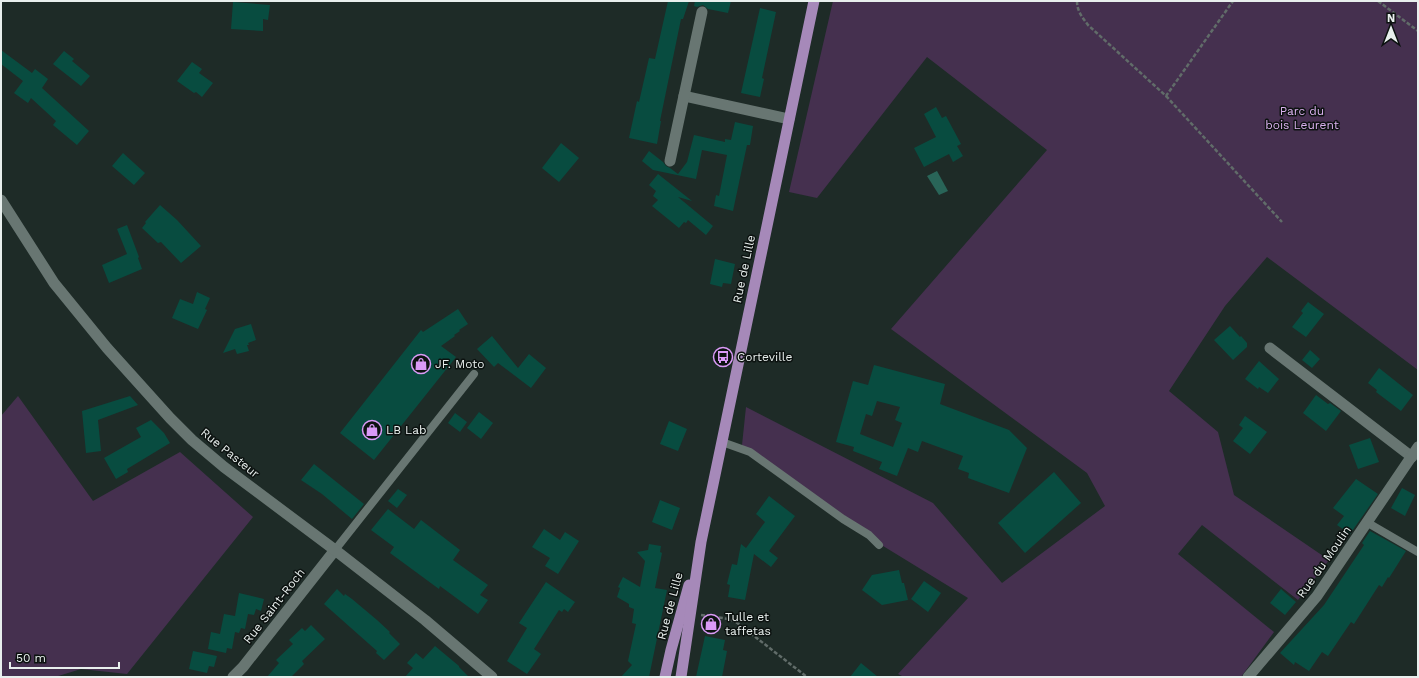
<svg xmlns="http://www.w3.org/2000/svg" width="1419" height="678" font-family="'Work Sans',sans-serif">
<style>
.green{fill:#45304f}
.water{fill:#296558}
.building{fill:#084c40;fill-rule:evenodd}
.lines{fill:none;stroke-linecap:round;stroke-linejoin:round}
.path{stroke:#616c69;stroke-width:2.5;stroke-dasharray:4 2;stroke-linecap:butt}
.service{stroke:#687672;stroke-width:8}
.minor{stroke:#687672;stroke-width:11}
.secondary{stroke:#687672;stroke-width:11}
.primary{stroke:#a689b9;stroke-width:11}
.labels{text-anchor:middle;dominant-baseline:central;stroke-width:3;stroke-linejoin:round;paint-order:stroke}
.park-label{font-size:12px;fill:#dbb1ef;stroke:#0c1210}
.street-label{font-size:12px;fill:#e8efed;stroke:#0c1210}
.poi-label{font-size:12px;fill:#e8efed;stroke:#0c1210;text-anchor:start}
</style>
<rect width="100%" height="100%" fill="#1e2b27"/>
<g class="green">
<polygon points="833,1 1418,1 1418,370 1267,257 1225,306 1169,391 1218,432 1234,495 1329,560 1298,600 1202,525 1178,554 1274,632 1241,677 904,677 898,674 968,598 839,519 742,445 746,407 933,503 1002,583 1105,506 1087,473 891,329 1047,150 927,57 817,198 789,192"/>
<polygon points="18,396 93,501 180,452 253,517 127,674 81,669 55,677 1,677 1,416"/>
</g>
<polygon class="water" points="937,171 948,191 939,195 927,176"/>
<g class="building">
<polygon points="668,1 689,1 683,19 681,19 660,121 661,121 657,144 629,138 637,101 639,102 649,58 655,59"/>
<polygon points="695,1 731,1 728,13 708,9 703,5 697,7 694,6"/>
<polygon points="233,2 270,5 268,20 263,19 263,31 231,29"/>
<polygon points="760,8 776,12 762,78 764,79 760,97 741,93"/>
<polygon points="1,50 32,73 35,69 48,79 42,88 89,131 77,145 53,125 56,121 31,98 28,103 14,93 23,81 1,64"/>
<polygon points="64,51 74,59 72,61 90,76 81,86 53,64"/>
<polygon points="192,62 202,69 199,73 213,83 202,97 196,92 194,93 177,81"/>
<polygon points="936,107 942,118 946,116 961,144 957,146 963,156 953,162 949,154 924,167 914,148 936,137 924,114"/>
<polygon points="735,122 753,126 750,145 747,145 733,211 714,206 716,195 719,196 727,155 702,150 696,179 653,170 642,161 649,151 663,162 666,166 670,168 678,174 687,162 694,135 725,142 725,139 731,140"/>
<polygon points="561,143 579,158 559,182 542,168"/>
<polygon points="123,153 145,173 134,185 112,166"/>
<polygon points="658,174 692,201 678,197 713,226 706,235 688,220 686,223 684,222 679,228 652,206 658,200 653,196 656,191 649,185"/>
<polygon points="160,205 177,220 201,246 181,263 161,242 158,243 142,228 146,223 145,222"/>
<polygon points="127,225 139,257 138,258 142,269 109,283 102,265 127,254 117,229"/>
<polygon points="715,259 735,264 731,284 723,283 722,287 710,284"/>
<polygon points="197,292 210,298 205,309 207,310 198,329 172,318 180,299 193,304"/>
<polygon points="1308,302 1324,314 1306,337 1292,327 1303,313 1301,311"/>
<polygon points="458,309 468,324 459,330 460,331 454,335 455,336 441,346 456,357 374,460 340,433 421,330 423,332"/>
<polygon points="251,324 256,340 248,343 249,345 247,345 249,351 237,354 235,349 223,353 235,329"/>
<polygon points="1230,326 1240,337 1241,336 1247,343 1247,347 1233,360 1214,340"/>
<polygon points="492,336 518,368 529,354 546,368 531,388 498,363 494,367 477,349"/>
<polygon points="1310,350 1320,359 1312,368 1302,360"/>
<polygon points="1259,361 1279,379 1268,393 1259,387 1258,389 1245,379"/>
<path d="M 874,365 L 945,384 L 940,404 L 1009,430 L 1027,448 L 1009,493 L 968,478 L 969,473 L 958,469 L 963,456 L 922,441 L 918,452 L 908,448 L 897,476 L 879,469 L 882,462 L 853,451 L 854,447 L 836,442 L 853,381 L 868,385 ZM 877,401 L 900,407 L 895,420 L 902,423 L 893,447 L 860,434 L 866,414 L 872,416 Z"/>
<polygon points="1379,368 1413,395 1401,411 1376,392 1377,390 1368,383"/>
<polygon points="1316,395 1328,404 1330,403 1341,411 1326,431 1303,413"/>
<polygon points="130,396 138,405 98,420 101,451 86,453 82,411"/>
<polygon points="479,412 493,423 481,439 467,428"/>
<polygon points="455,413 467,422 460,432 448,423"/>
<polygon points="1245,416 1267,432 1250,454 1233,441 1243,428 1239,425"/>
<polygon points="151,420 164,433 170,443 127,469 128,472 116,479 104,458 141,437 136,428"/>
<polygon points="669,421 687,429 678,451 660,444"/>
<polygon points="1370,438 1379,462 1358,469 1349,445"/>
<polygon points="314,464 364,504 352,519 322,494 301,480"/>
<polygon points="1054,472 1081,503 1025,553 998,523"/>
<polygon points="1356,479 1378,494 1350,534 1337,525 1344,516 1333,508"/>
<polygon points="1402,488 1415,495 1405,516 1391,508"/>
<polygon points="398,489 407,495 397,508 388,501"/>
<polygon points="769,496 795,516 769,551 778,558 771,567 754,554 745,600 728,597 730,585 727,584 732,564 737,565 741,544 746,548 765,522 756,514"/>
<polygon points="660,500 680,508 672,530 652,522"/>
<polygon points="388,509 414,529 421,520 460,550 453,560 488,585 480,595 488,600 478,614 440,586 439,589 390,553 394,547 371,530"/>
<polygon points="544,529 560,540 565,532 579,541 558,574 545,566 550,558 532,547"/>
<polygon points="1370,531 1406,551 1389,578 1388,577 1382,587 1379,585 1354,624 1351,622 1328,656 1322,652 1309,671 1295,662 1294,665 1280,653 1324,605 1364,545 1362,543"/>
<polygon points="649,544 661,546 660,552 662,553 655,588 667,590 649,677 621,677 632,665 628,661 636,624 632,623 634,609 629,607 629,604 617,597 620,588 618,587 623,577 640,587 645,561 637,552 648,550"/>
<polygon points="899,570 902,583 904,583 908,600 882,605 862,590 872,575"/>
<polygon points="924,581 941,593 928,612 911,599"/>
<polygon points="546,582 575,602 568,612 564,609 562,612 559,610 534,649 541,654 527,674 507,661 527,628 519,623"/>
<polygon points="337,589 344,596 345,594 352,599 377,620 390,632 389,633 400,644 384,660 376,653 377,651 324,604"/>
<polygon points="1281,589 1296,602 1285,615 1270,603"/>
<polygon points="239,593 264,599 261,611 256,609 254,615 248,614 245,629 241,628 239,633 235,632 232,649 227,648 226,653 208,649 211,632 220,634 224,614 235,616"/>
<polygon points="311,625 325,639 302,661 304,664 291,677 267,677 279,663 276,660 293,644 289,640 302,628 305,631"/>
<polygon points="705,636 725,640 723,650 727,651 722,677 696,677"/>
<polygon points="435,646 459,666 459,667 469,677 405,677 413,668 407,663 416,653 423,659"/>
<polygon points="193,651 217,656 214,667 209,666 207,673 189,669"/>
<polygon points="861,663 878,677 850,677"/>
</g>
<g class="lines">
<g class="path">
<path d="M 1077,1 C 1077,11 1082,17 1088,25 L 1166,96 L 1233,1"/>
<polyline points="1378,1 1418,31"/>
<polyline points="1166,96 1282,222"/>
<polyline points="701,615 729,619 736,622 807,677"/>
</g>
<g class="service">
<polyline points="722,442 750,452 843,519 869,535 879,545"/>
<polyline points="1368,523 1418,552"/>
<polyline points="335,550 474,374"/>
</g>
<g class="minor">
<polyline points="684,96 789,119"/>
<polyline points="670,161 702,12"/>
<polyline points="1270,348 1412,457"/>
<polyline points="233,677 243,667 335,550"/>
<polyline points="1248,677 1317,596 1418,447"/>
</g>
<polyline class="secondary" points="1,200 54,283 107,348 170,418 192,440 224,467 335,550 425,620 492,677"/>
<g class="primary">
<polyline points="665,677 671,650 689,585"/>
<polyline points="681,677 701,542 814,1"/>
</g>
</g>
<defs>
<g id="bus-ring" transform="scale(1)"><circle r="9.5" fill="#0c1210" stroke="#da9af6" stroke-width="1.5"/><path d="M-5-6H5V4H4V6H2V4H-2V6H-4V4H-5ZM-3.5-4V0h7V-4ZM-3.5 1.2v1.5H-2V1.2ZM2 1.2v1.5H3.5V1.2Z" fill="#da9af6"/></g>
<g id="shop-ring" transform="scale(1)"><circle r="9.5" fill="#0c1210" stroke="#da9af6" stroke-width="1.5"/><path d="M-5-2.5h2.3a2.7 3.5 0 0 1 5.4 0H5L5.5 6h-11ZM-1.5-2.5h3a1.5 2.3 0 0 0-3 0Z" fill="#da9af6"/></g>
</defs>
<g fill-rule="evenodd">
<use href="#bus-ring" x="723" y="357"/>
<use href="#shop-ring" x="421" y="364"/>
<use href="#shop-ring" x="372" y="430"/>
<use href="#shop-ring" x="711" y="624"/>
</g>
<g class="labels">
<g class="park-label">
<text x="1302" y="111">Parc du<tspan x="1302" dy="14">bois Leurent</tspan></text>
</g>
<g class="street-label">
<text transform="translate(744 269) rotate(-78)">Rue de Lille</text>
<text transform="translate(230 453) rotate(39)">Rue Pasteur</text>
<text transform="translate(1324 562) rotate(-55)">Rue du Moulin</text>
<text transform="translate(274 606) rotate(-52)">Rue Saint-Roch</text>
<text transform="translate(670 606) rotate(-75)">Rue de Lille</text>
</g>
<g class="poi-label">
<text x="737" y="357">Corteville</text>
<text x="435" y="364">JF. Moto</text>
<text x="386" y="430">LB Lab</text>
<text x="725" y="617">Tulle et<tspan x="725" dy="14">taffetas</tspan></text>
</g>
</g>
<rect width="1419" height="678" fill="none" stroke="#e8efed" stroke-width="4"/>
<g transform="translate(1391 28)" stroke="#0c1210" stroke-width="3" paint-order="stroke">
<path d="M0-3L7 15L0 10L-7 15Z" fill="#e8efed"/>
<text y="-6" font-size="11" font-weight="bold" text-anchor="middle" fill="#e8efed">N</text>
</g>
<path d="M10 662v6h109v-6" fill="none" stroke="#e8efed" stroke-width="2"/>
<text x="16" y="662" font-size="12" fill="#e8efed" stroke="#0c1210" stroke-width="3" paint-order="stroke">50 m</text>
</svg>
